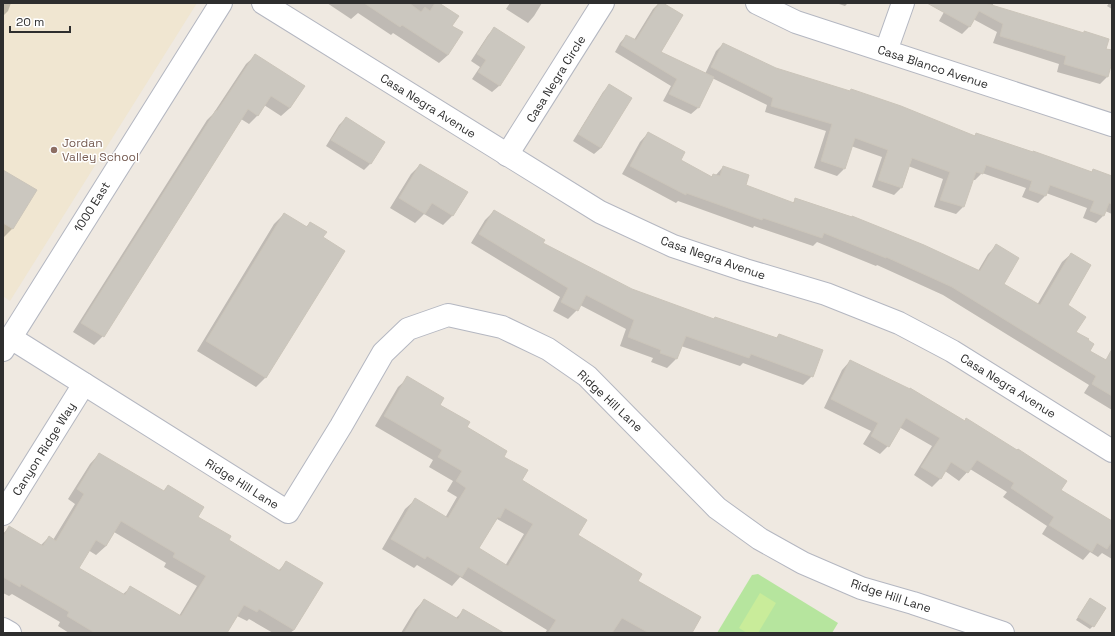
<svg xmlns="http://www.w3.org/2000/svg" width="1115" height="636" font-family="'Space Grotesk',sans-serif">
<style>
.education{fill:#f0e6d1}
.green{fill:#b6e59e}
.pitch{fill:#c9ec9a}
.shadow{fill:#0003;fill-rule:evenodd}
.building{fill:#cbc7bf;stroke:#cbc5ba;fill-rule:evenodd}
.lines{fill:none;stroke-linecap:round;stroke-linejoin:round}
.minor-casing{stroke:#b4b7c1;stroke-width:24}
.minor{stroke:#fff;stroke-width:22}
.education-dot{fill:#8d6e63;stroke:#fff;stroke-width:1.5}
.labels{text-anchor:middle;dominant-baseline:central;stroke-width:3;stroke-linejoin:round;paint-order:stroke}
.street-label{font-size:12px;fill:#2e2e2e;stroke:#fff}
.education-label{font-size:12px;fill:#785e54;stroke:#fff;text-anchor:start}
</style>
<rect width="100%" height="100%" fill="#efe9e1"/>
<polygon class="education" points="3,3 197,3 10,301 3,296"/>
<polygon class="green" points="758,574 838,623 832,633 717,633 752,575"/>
<polygon class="pitch" points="760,593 776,603 758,633 747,633 739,628"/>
<g class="shadow">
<polygon points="3,3 11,3 8,11 3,16"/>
<polygon points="327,3 437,3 451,26 448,55 439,63 393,33 391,35 358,13 351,19"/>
<polygon points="510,3 542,3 534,16 528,23 506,9"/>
<polygon points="659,3 661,3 660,52 705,74 716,51 723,44 775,69 974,136 977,134 1091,173 1093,170 1112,177 1112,214 1105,211 1103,216 1096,223 1083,218 1087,208 1046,193 1045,196 1038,203 1022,197 1026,188 982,173 975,180 972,180 963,207 956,214 934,207 943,179 908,166 901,188 894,195 872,187 882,157 851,146 844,169 837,176 814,168 826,131 765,112 767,105 712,78 698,108 691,114 663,101 671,86 615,52 620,43 626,36 634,40 653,9"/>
<polygon points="836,3 848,3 845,6"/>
<polygon points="949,3 994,3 992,6 1083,34 1084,32 1105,49 1112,51 1112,59 1107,77 1100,84 1057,72 1059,64 993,43 997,32 973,19 969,27 962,34 939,21"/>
<polygon points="1109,3 1112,3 1112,9 1107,6"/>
<polygon points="494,29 523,47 499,86 492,92 472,79 480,67 471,61 488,35"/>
<polygon points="255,56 304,86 290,108 281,116 264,105 258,115 249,124 241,119 103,336 94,345 73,332 207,120 213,114 246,64"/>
<polygon points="609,86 630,98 601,148 594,154 573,141 603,92"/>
<polygon points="346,118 384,142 370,164 364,170 326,146 339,125"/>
<polygon points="648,133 679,161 711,177 713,175 715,176 723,167 744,186 792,203 796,200 978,271 988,254 996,246 1003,284 1037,305 1062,262 1071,254 1066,306 1075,332 1089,351 1112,365 1112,410 1084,393 1089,385 943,295 877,265 876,266 817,242 813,246 754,226 753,228 678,201 676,203 622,174 640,142"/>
<polygon points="420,165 466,193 452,216 443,225 424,214 415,223 390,208 411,174"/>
<polygon points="3,171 13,228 3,238"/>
<polygon points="494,211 542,244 631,290 713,320 715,318 776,339 779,335 812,376 803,385 743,363 740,366 681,346 676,359 667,368 651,362 653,358 620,346 626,329 580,305 577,310 568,319 553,311 560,297 471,243 485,220"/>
<polygon points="284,214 306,227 310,223 322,238 266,377 256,387 197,351 274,224"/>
<polygon points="850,361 1112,522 1112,559 1102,553 1098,557 1090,552 1083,560 1042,534 1047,526 1003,497 1007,492 970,469 959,481 945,471 940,479 932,487 914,475 932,446 899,427 888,446 880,454 863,444 871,431 824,408 842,370"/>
<path d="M 408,378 L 465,428 L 503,457 L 520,481 L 577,535 L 636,581 L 691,633 L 545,633 L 547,630 L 460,577 L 452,586 L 417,565 L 414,568 L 382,549 L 405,509 L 415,500 L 445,518 L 457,497 L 447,491 L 453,481 L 429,467 L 433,460 L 375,426 L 398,387 ZM 497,519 L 524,534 L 505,566 L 478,549 L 493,523 Z"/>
<path d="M 99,454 L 163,492 L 168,486 L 197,517 L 228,541 L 278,571 L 286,563 L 294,630 L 290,633 L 273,633 L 249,619 L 247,621 L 237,616 L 226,633 L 69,633 L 58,626 L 60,622 L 12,594 L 9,596 L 3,593 L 3,534 L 9,527 L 40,546 L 49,537 L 53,540 L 75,504 L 68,499 L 90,464 ZM 114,532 L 166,563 L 164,567 L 197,586 L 179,616 L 131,587 L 122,595 L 77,569 L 88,550 L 96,555 L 106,546 Z"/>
<polygon points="1090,599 1093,626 1090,629 1076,620"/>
<polygon points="424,600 455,619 463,611 498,633 401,633 415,610"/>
</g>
<g class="building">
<polygon points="364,3 409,3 421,12 425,7 430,11 435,3 439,3 459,16 452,26 463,32 448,55 402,25 400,27"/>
<polygon points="659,3 663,3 683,15 661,52 714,77 699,108 669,94 677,79 621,45 626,35 636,40"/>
<polygon points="927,3 985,3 1084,33 1084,31 1109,39 1106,49 1112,50 1112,62 1108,77 1064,64 1066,56 1000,36 1003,24 979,11 970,27"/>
<polygon points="494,27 525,47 500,86 478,72 486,60 477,54"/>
<polygon points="723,43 776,68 850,91 851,89 901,106 975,136 976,133 1033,152 1033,151 1092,172 1093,169 1112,176 1112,204 1109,203 1104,216 1090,211 1094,201 1050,185 1046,196 1029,190 1032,181 986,165 983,174 976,172 964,207 940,200 950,172 912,158 902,188 878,180 888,150 855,138 845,169 821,161 832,124 771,106 773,98 711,67"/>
<polygon points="255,54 305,86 290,108 271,96 258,116 248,109 104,337 81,323 216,110 217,111"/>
<polygon points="609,84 632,98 601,148 578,134"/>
<polygon points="346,117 385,142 371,164 331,140"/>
<polygon points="648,132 685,152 681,160 712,177 713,174 720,176 723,166 749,175 746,185 794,203 795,198 852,217 852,216 924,245 980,271 996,244 1019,258 1004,284 1040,305 1071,253 1091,265 1068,305 1086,317 1076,332 1089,339 1088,340 1094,344 1090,351 1106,360 1112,349 1112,396 1092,384 1096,376 952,287 886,257 886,258 824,233 822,238 763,218 762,220 686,193 686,195 630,166"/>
<polygon points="420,164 468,192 453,216 432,203 425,214 399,198"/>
<polygon points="3,170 37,190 13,229 3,223"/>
<polygon points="494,210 545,240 543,243 632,289 714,319 715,317 777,338 779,334 823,350 813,377 751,354 749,358 686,336 677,359 660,353 661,350 628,337 634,320 586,295 578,311 561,302 568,288 479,234"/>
<polygon points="284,213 307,227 310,222 327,232 323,237 345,251 266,378 206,341"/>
<polygon points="850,360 910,389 910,388 965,421 966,418 1017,450 1018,449 1067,481 1061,490 1112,521 1112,541 1107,549 1097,543 1092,552 1049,525 1054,517 1011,488 1014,483 977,460 968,473 951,462 941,479 921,467 940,438 906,418 889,447 871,436 878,423 831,399"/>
<path d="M 407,376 L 444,398 L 440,405 L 470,422 L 467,427 L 507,451 L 504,457 L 528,470 L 522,480 L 587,520 L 578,535 L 642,574 L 638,581 L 701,617 L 692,633 L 649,633 L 622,618 L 612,633 L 548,633 L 556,620 L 468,567 L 462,577 L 427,556 L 425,559 L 391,539 L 415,498 L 448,518 L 466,488 L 456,481 L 462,471 L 438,457 L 442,450 L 384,416 ZM 505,508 L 533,524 L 508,566 L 479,548 L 498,517 L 500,518 Z"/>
<path d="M 99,453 L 164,491 L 168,485 L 204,507 L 198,517 L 231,536 L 229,540 L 280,571 L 286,561 L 323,583 L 294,630 L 259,609 L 257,612 L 244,605 L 227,633 L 95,633 L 67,616 L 69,612 L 21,584 L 20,587 L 3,577 L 3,537 L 9,526 L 43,546 L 49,536 L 56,541 L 84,494 L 77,489 ZM 121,521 L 175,553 L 173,557 L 206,576 L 181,616 L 130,586 L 125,595 L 79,568 L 96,540 L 106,546 Z"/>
<polygon points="1090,598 1106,608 1094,627 1078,617"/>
<polygon points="424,599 458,619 463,609 504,633 404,633"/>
</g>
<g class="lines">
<g class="minor-casing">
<g id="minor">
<polyline points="263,3 600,212 673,246 745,270 826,294 899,323 952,351 1112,451"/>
<polyline points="757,3 796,22 1112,125"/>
<polyline points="886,51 903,3"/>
<polyline points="507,155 603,3"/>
<polyline points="11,338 288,512 341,426 383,353 408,329 448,315 502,327 548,349 587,376 717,508 760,539 803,563 861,588 913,603 1003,633"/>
<polyline points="3,350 221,3"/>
<polyline points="3,514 84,384"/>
<polyline points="3,629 10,633"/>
</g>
</g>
<use href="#minor" class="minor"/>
</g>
<circle class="education-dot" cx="54" cy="150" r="4"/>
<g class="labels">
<g class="street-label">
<text transform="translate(933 67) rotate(18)">Casa Blanco Avenue</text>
<text transform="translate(556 79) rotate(-58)">Casa Negra Circle</text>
<text transform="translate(428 106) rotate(32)">Casa Negra Avenue</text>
<text transform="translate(92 207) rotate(-58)">1000 East</text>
<text transform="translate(713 258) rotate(19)">Casa Negra Avenue</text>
<text transform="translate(1008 386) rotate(32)">Casa Negra Avenue</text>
<text transform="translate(610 401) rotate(43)">Ridge Hill Lane</text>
<text transform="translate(44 449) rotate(-58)">Canyon Ridge Way</text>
<text transform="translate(242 484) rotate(32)">Ridge Hill Lane</text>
<text transform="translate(891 596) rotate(18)">Ridge Hill Lane</text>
</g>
<g class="education-label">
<text x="62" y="143">Jordan<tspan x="62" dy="14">Valley School</tspan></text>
</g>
</g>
<rect width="1115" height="636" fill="none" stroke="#2e2e2e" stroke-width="8"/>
<path d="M10 26v6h60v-6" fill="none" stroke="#2e2e2e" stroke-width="2"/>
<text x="16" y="26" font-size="12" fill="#2e2e2e" stroke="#ffffff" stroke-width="3" paint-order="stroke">20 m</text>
</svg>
